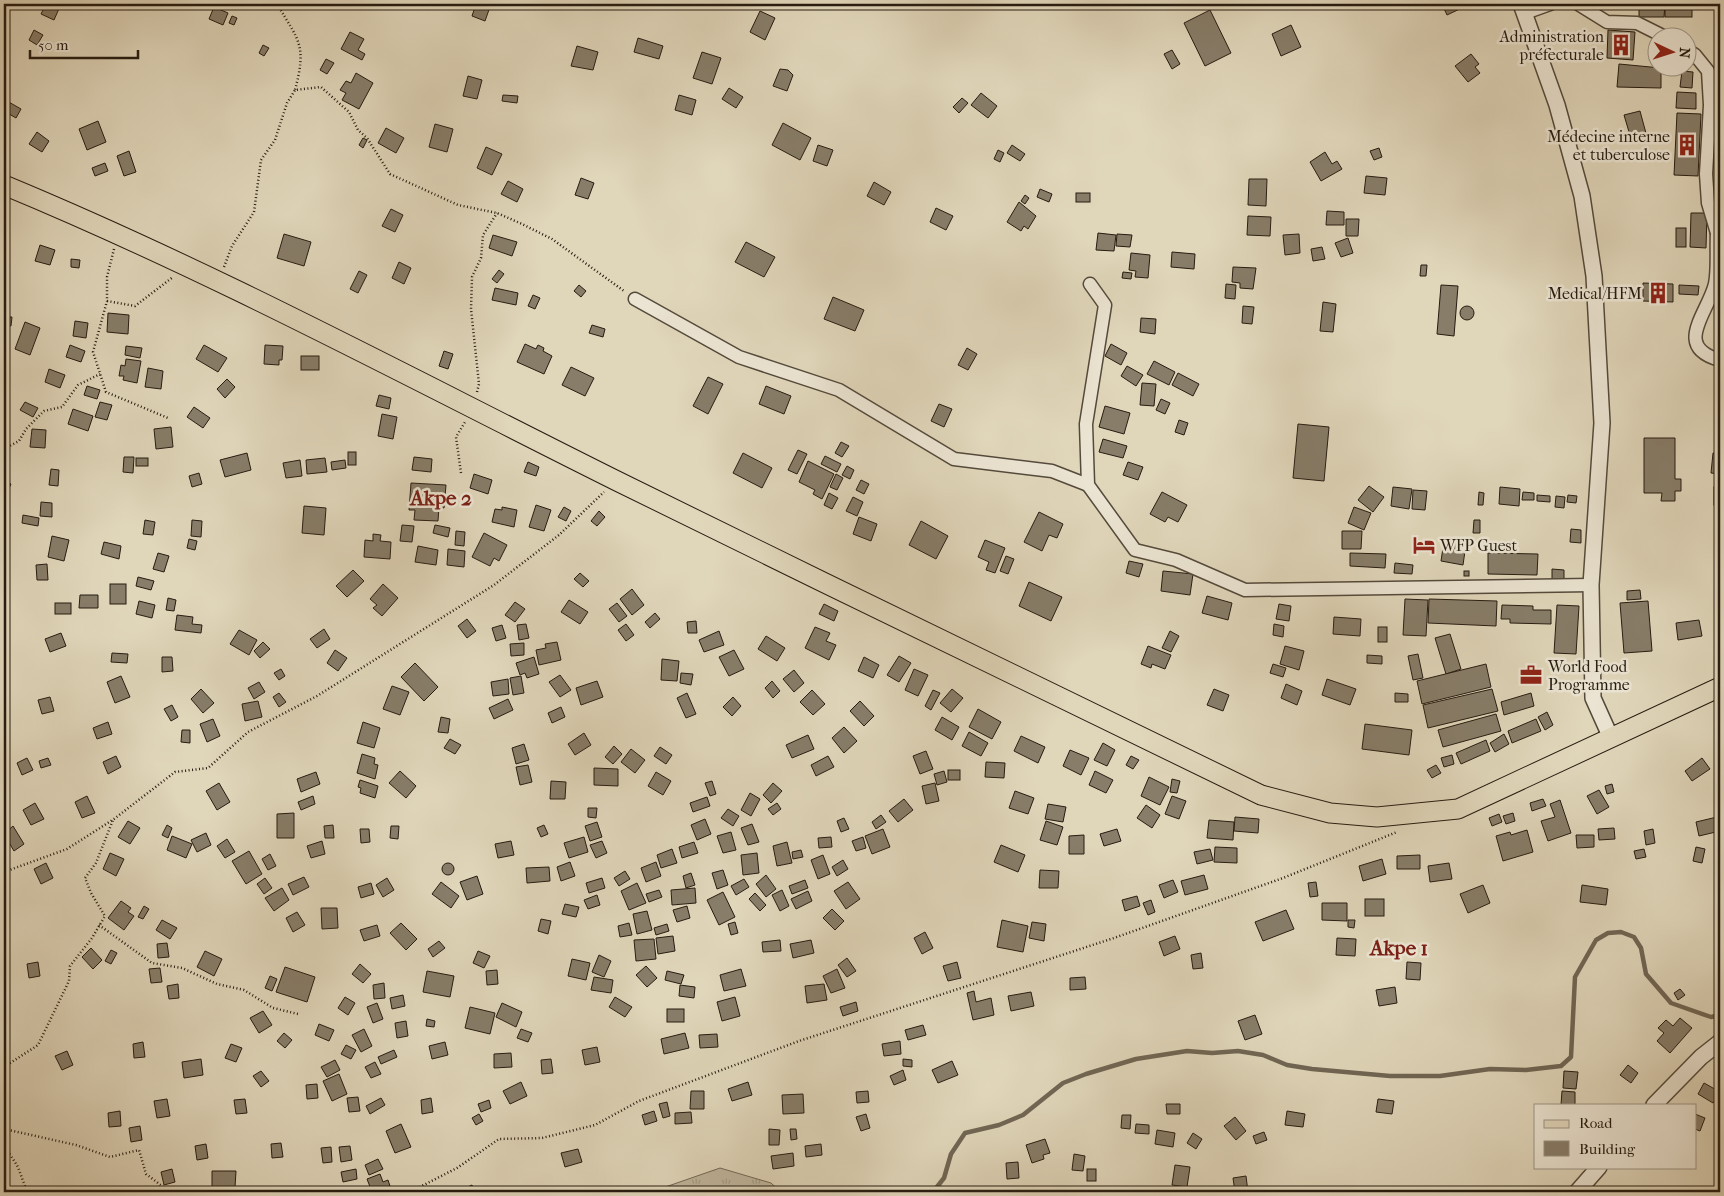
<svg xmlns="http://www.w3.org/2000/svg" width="1724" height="1196" font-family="'IM FELL French Canon',serif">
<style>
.grass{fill:url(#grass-tufts);stroke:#736957}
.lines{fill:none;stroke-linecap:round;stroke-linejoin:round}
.stream{stroke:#706654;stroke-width:4.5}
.building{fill:#877d69;stroke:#261c11}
.minor-casing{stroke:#544a3b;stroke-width:15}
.tertiary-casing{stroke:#544a3b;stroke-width:18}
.primary-casing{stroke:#261c11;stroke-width:21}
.path{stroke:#261c11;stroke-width:2.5;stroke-dasharray:1 2.5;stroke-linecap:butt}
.minor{stroke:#ebe4d2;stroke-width:12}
.tertiary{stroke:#ebe4d2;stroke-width:15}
.primary{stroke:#e0d6ba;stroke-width:19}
.labels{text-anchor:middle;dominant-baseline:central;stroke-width:5;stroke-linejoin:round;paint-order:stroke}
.poi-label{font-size:16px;fill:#261c11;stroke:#ebe4d2;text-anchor:end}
.district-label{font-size:21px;font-weight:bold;fill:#7a1f14;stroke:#ebe4d2}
</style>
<defs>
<pattern id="grass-tufts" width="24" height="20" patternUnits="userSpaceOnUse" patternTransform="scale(1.25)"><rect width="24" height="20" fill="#c0b69d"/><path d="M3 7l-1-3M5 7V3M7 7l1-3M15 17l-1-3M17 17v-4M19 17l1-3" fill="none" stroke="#a59c86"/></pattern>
</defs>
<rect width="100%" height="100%" fill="#e0d6ba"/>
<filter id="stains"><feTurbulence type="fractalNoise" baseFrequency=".004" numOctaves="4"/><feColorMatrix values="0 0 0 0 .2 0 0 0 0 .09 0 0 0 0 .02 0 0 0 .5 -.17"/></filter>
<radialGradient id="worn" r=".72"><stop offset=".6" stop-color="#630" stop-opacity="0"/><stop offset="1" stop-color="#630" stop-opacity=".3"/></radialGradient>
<polygon class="grass" points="720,1168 771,1183 781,1192 651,1192"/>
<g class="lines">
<polyline class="stream" points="933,1192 944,1178 951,1154 965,1133 999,1125 1023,1115 1063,1083 1086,1074 1136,1059 1187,1051 1212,1053 1238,1051 1263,1055 1287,1065 1312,1069 1390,1076 1440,1076 1490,1069 1526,1070 1561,1066 1571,1057 1575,977 1596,940 1608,933 1621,932 1634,937 1641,948 1646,974 1671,1003 1711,1017 1720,1015"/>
</g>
<g class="building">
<polygon points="46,4 61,4 54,20 41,14"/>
<polygon points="476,4 491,4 485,21 472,16"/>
<polygon points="1442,4 1464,4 1466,6 1447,15"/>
<polygon points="1639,4 1665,4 1664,17 1639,17"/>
<rect x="1665" y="4" width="27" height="13"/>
<polygon points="214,7 228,13 223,25 209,19"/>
<polygon points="1210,10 1231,53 1205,66 1184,23"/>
<polygon points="760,11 775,18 765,40 750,32"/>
<polygon points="232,16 237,18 234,25 229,23"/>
<polygon points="1291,25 1301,47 1281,56 1272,34"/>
<polygon points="34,30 43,35 37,45 29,40"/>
<polygon points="1608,30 1635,32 1633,60 1607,58"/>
<polygon points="350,32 364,39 358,50 365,54 362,60 341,49"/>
<polygon points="638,38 663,46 659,59 634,52"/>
<polygon points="263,45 269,48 264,56 259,53"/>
<polygon points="577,46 598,52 593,70 571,66"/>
<polygon points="1172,50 1180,64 1172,69 1164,54"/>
<polygon points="702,52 721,58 712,84 693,78"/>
<polygon points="1471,54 1479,64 1475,67 1480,73 1468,82 1455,66"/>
<polygon points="326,59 334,63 327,74 320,70"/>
<polygon points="1619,64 1661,68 1661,88 1617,87"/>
<polygon points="780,69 788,70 793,75 787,91 773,86"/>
<polygon points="1682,71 1693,72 1692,88 1680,87"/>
<polygon points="356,73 373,83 359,109 342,100 346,93 340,90 346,81 351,83"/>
<polygon points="468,76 482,80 477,99 463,96"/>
<polygon points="729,88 743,97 736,108 722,99"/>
<polygon points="1677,92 1696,93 1696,109 1676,108"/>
<polygon points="981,93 997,106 988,118 971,105"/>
<polygon points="503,95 518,96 517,103 502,101"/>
<polygon points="679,95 696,100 692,115 675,110"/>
<polygon points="962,98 968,103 959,113 953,107"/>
<polygon points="7,101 21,109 16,118 4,111"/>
<polygon points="1640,111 1647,137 1632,142 1624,115"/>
<polygon points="1677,113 1701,114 1698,176 1674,175"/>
<polygon points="98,121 106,142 87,150 79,129"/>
<polygon points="783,123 811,138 800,160 772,145"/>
<polygon points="435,124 453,129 447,152 429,147"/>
<polygon points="386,128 404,138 396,153 378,143"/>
<polygon points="37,132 49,141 42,152 29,144"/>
<polygon points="363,138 367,140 363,148 359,145"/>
<polygon points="818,145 833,150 827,166 813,161"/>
<polygon points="1012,145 1025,154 1020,161 1007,153"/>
<polygon points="486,147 502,154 492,175 477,168"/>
<polygon points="1379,148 1382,157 1374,160 1370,151"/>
<polygon points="998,150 1004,153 1000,162 994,159"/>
<polygon points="129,151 136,172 124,176 117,156"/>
<polygon points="1325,152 1332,164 1337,161 1342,169 1321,181 1310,162"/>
<polygon points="105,163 108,171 95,176 92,168"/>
<polygon points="1366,176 1387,178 1385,195 1364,193"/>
<polygon points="581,178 594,183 588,199 575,195"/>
<polygon points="1249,179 1267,179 1266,206 1248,205"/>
<polygon points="508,181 523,189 517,202 501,194"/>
<polygon points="874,182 891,192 884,205 867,196"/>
<polygon points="1712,182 1720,183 1720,195 1712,195"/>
<polygon points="1040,189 1052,194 1049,202 1037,197"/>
<rect x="1076" y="193" width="14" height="9"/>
<polygon points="1025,195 1029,198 1025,204 1021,201"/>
<polygon points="1019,202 1036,216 1028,229 1024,226 1021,231 1007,222"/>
<polygon points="936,208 953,216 946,230 930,222"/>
<polygon points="391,209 403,215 395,232 382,226"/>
<polygon points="1327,211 1344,212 1344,225 1326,225"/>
<polygon points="1691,213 1707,213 1706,248 1690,247"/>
<polygon points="1248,216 1271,217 1270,236 1247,235"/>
<polygon points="1346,219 1359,219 1358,236 1346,236"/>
<rect x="1676" y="228" width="10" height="19"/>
<polygon points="1098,233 1116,235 1114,251 1096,250"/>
<polygon points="284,234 311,242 304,266 277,258"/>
<polygon points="1117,234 1132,235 1130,247 1116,246"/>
<polygon points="1299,234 1300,253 1285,255 1283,235"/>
<polygon points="493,235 517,242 512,256 489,248"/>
<polygon points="1348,238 1353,253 1341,257 1335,243"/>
<polygon points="746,242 775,257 764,277 735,262"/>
<polygon points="40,245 55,250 50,265 35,261"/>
<polygon points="1322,247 1325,259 1313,261 1311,249"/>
<polygon points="1172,252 1195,254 1194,269 1171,267"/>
<polygon points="1131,253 1150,255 1148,278 1135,277 1136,271 1129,270"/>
<polygon points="71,259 80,260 79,268 71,267"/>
<polygon points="399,262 411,268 404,284 392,278"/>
<polygon points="1421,265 1427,265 1426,276 1420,276"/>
<polygon points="1233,267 1256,268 1253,289 1240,288 1240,283 1232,282"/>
<polygon points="499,270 504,274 497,283 492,279"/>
<polygon points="359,271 367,275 358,293 350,289"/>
<polygon points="1123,272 1132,273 1131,279 1122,278"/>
<polygon points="1643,283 1673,284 1673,302 1643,301"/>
<polygon points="1226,284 1236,285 1235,299 1225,298"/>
<polygon points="579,285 586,291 581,297 574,291"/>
<polygon points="1441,285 1458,286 1454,336 1437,334"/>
<polygon points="1679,285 1699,286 1698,295 1679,294"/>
<polygon points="495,288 518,293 516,305 492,300"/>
<polygon points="533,295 540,298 535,309 528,306"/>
<polygon points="833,297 864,310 855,331 824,319"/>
<polygon points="1323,302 1336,304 1333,332 1320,331"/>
<polygon points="1243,306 1254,307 1252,324 1242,323"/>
<circle cx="1467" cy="313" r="7"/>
<polygon points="108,313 129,315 128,334 107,332"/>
<polygon points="4,317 12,317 11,326 4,325"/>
<polygon points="1141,318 1156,319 1155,334 1140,332"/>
<polygon points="75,321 88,323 86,338 73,336"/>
<polygon points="25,322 40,328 30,355 15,349"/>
<polygon points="592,325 605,329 603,337 589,333"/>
<polygon points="525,344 536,349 538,345 544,348 543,351 552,356 544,374 517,362"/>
<polygon points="1111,344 1127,353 1121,365 1105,356"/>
<polygon points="70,345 85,351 81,362 66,357"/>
<polygon points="204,345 227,358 218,372 196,359"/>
<polygon points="265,345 283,346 282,360 279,360 279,365 264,364"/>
<polygon points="126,346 142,348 140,358 125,355"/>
<polygon points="967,348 977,354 968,370 958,365"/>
<polygon points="444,351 453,354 448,369 439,366"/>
<rect x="301" y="356" width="18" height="14"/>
<polygon points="126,359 141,361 137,383 123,380 124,376 119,376 121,365 125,366"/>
<polygon points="1154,361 1175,372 1169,385 1147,374"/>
<polygon points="1127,366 1143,375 1136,386 1121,376"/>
<polygon points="571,367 594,378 585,396 562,385"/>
<polygon points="148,368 163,371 161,389 145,387"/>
<polygon points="49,369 65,375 60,388 45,382"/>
<polygon points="1178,373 1199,384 1193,396 1172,385"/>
<polygon points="708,377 723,384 708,414 693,406"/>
<polygon points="227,379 235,387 225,398 217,389"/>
<polygon points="1142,383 1156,384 1154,406 1140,405"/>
<polygon points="87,386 100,390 97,399 84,395"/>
<polygon points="766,386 791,396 784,414 759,404"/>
<polygon points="379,395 391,398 389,409 376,406"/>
<polygon points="1161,399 1170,403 1165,414 1156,410"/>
<polygon points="25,402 38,408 33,417 20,410"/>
<polygon points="100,402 112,405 107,420 95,417"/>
<polygon points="939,404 952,409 944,427 931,421"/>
<polygon points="1105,406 1130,413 1124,434 1099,427"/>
<polygon points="194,407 210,418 203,428 187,417"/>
<polygon points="73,409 93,416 88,431 68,424"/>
<polygon points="382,414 397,417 393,439 378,436"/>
<polygon points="1179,420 1188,423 1184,435 1175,432"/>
<polygon points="1298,424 1329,427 1324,481 1293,478"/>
<polygon points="171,427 173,447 156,449 154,429"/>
<polygon points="32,429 46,430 45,448 30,447"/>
<polygon points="1644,438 1675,438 1675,479 1681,479 1681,491 1675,491 1675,501 1661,501 1662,493 1644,493"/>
<polygon points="1103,439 1127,446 1123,458 1099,452"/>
<polygon points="841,442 849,446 842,457 835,453"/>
<polygon points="798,450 807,454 797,474 788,470"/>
<rect x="348" y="452" width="8" height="13"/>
<polygon points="247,453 251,470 225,477 220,460"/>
<polygon points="743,453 772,468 762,488 733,473"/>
<polygon points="1713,453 1720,453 1720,474 1711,473"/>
<polygon points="825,456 841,464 837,472 821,464"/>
<polygon points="124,457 134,457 133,473 123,472"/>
<polygon points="414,457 432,459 431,472 412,470"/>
<rect x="136" y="458" width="12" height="8"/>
<polygon points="325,458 327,472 307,474 306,460"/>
<polygon points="300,460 302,476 286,478 283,463"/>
<polygon points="345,460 346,468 332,470 331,462"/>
<polygon points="808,461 834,474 822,499 813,494 815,490 799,482"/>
<polygon points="528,462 539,467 536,476 524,472"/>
<polygon points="1128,462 1143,467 1138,480 1123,475"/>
<polygon points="847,466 854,470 850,479 842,475"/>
<polygon points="51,469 59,470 58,486 49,485"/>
<polygon points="199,473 202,484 192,487 189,476"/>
<polygon points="474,474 492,480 488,494 470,488"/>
<polygon points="836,474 843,478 837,490 830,487"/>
<polygon points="861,480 869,484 864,494 856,490"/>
<polygon points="4,481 11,484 5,497 4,496"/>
<polygon points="411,483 446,485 444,508 439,507 438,521 414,520 415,510 409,510"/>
<polygon points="1369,486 1384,497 1373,512 1358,500"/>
<polygon points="1393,487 1412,489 1409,509 1391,506"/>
<polygon points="1500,487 1520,489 1519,506 1499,504"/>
<rect x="1714" y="487" width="6" height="18"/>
<polygon points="1413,490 1427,491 1425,510 1412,509"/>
<polygon points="1162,492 1187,505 1178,522 1168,517 1165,522 1150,514"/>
<polygon points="1479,492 1484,493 1483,505 1478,505"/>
<polygon points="1523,492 1534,493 1534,500 1522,500"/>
<polygon points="829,493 838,498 832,509 824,505"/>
<polygon points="1537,495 1550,496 1550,502 1537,501"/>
<polygon points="1568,495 1577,496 1576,503 1567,502"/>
<polygon points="1556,496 1565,497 1564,508 1555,507"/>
<polygon points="853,497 863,502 857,516 846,511"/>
<polygon points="41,502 52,503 52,517 40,516"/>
<polygon points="536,505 551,510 544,531 529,527"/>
<polygon points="304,506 326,508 324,535 302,533"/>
<polygon points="502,507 517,510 514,527 492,522 495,509 502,510"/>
<polygon points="564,507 571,511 566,521 558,517"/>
<polygon points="1354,507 1371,513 1364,530 1348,523"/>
<polygon points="599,511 605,517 597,526 591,521"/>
<polygon points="1039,512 1063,524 1057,538 1049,535 1042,551 1024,542"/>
<polygon points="23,515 39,518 38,526 22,523"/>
<polygon points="859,517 877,524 871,541 853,534"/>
<polygon points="145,520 155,522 153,535 143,534"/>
<polygon points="192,520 202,521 201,537 191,536"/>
<polygon points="1474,520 1480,520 1480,533 1473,533"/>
<polygon points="921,521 948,536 936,559 909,545"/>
<polygon points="402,525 414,526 412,542 400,541"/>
<polygon points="435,525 450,528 448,537 433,533"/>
<polygon points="1571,529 1581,530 1581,543 1570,542"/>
<polygon points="456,531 465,532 464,546 455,545"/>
<polygon points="1342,531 1362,531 1361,549 1342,549"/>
<polygon points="484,533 507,545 499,561 494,558 490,566 472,557"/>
<polygon points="373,534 381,535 380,541 391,542 390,559 364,557 365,540 373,541"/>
<polygon points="52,536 69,540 64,561 48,557"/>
<polygon points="189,539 197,541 195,550 187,548"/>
<polygon points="985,540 1005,548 995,573 986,570 989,562 978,557"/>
<polygon points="1444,541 1466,544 1463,565 1441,561"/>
<polygon points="104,542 121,546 119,559 101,554"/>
<polygon points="418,546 438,550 436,565 415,562"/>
<polygon points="448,549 465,551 464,567 447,565"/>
<polygon points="158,553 169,556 164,572 153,569"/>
<polygon points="1350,553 1386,554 1385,568 1350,566"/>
<polygon points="1488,553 1538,554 1537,575 1488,574"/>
<polygon points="1006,556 1014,559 1008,574 1000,571"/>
<polygon points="1129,561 1143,564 1139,577 1126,573"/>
<polygon points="1395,563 1413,565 1412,574 1394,573"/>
<polygon points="47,564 48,580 37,580 36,565"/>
<polygon points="1552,569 1564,570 1564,581 1552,580"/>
<polygon points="353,570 364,581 347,597 336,586"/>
<polygon points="1163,571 1193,574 1190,595 1161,591"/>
<rect x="1464" y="571" width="5" height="5"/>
<polygon points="580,573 589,581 583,587 574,579"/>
<polygon points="138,577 154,581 151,590 136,586"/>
<polygon points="1029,582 1062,597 1051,621 1019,606"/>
<rect x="110" y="584" width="16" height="20"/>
<polygon points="383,584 398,598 382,616 373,608 377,605 370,599"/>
<polygon points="632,589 644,605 632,615 620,599"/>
<polygon points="1640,590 1641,599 1627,600 1627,591"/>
<polygon points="80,595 98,595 98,608 79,608"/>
<polygon points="1207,596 1232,603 1228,620 1202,613"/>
<polygon points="168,598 176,600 174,611 166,610"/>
<polygon points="1405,599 1428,600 1426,636 1403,635"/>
<polygon points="1429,599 1497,601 1496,626 1428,623"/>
<polygon points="569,600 588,612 580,624 561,612"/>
<polygon points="139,601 155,605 152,618 136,614"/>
<polygon points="1648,601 1652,651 1624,653 1620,603"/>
<polygon points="515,602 525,609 515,622 505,615"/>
<rect x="55" y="603" width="16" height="11"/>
<polygon points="617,603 627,616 619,622 609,609"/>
<polygon points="824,604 838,611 834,621 819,614"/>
<polygon points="1279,604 1291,606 1289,621 1276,619"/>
<polygon points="1502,605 1533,606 1533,610 1551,610 1551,624 1510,623 1510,619 1501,619"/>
<polygon points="1557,605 1579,606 1576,654 1554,653"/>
<polygon points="655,613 660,619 650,628 645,622"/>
<polygon points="177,615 193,617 192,624 202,625 201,633 175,630"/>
<polygon points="1334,617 1361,619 1360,636 1333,634"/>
<polygon points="467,619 476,631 467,638 458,626"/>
<polygon points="1699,620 1702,636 1678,640 1676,623"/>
<polygon points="696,621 697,633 688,633 687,622"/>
<polygon points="526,624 529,638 519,640 517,625"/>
<polygon points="626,624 634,635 626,641 618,630"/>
<polygon points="1274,624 1284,626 1283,637 1273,635"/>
<polygon points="502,625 506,638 496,641 492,628"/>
<polygon points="815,627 830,633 826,641 836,645 829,660 805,648"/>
<rect x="1378" y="627" width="9" height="15"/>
<polygon points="324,629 330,639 317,648 310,639"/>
<polygon points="239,630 257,640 249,655 230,644"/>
<polygon points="719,631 724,645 704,652 699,640"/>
<polygon points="1170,631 1179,636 1171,652 1162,648"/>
<polygon points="61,633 66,646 50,652 45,639"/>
<polygon points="1450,634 1461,669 1446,674 1435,638"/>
<polygon points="766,636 785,648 777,661 758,649"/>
<polygon points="263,642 270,649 260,658 254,651"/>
<polygon points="557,642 561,660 539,665 536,650 546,648 545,644"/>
<polygon points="524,643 524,655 511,656 510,644"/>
<polygon points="1148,646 1171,655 1165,669 1152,664 1151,668 1141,664"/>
<polygon points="1285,646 1304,651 1299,670 1280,664"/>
<polygon points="335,650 347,658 338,671 327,663"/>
<polygon points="734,650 744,669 729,676 719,657"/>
<polygon points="112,653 128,654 127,663 111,662"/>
<polygon points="1418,654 1423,678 1413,680 1408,656"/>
<polygon points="1367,655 1382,656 1382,664 1367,663"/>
<polygon points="899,656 911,663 899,682 887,675"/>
<polygon points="162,657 172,657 173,671 162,672"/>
<polygon points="534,657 539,674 527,678 525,673 520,675 516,663"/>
<polygon points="864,657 879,665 873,678 858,671"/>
<polygon points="662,659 679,661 677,681 661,680"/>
<polygon points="415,663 438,687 424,701 401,677"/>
<polygon points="1273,664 1286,668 1283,677 1270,673"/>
<polygon points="1486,664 1491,687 1422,704 1417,681"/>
<polygon points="281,669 285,676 279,680 274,673"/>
<polygon points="914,669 928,675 918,696 905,690"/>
<polygon points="794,670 804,683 794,692 783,679"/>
<polygon points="681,673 693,674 691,685 680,683"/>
<polygon points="560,675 571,690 560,697 549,682"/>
<polygon points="121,676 130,697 115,703 107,682"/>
<polygon points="521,676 524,693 513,695 510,678"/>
<polygon points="508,679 509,694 493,696 491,682"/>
<polygon points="1327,679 1356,689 1350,705 1322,695"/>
<polygon points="597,681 603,697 581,705 576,688"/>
<polygon points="772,681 780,691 773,698 765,688"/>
<polygon points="259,682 265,692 254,699 248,688"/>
<polygon points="1286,684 1302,691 1297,705 1281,698"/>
<polygon points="392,686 409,692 400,715 383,709"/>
<polygon points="201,689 214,703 203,713 191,699"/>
<polygon points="952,689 963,698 951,712 940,703"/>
<polygon points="1214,689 1229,695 1223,711 1207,705"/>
<polygon points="1492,689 1498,711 1428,728 1423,705"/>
<polygon points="812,690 825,704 813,715 800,702"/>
<polygon points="933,690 940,693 931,710 925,706"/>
<polygon points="279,693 286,702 279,707 273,697"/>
<polygon points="687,693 696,714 686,718 677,698"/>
<polygon points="1395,693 1408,694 1408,702 1395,702"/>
<polygon points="1531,693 1534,706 1504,715 1501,702"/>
<polygon points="50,697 54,711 42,714 38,700"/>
<polygon points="733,697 741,706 732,716 723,707"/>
<polygon points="508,699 513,710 494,719 489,708"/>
<polygon points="258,701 262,717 245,721 242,704"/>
<polygon points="860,701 874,716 864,726 850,711"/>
<polygon points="172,705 178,717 171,721 164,709"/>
<polygon points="561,707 565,717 552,723 548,713"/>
<polygon points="978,709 1001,722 992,739 969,727"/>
<polygon points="1547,712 1553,725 1545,730 1538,717"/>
<polygon points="1496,714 1501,731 1443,747 1438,730"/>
<polygon points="441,717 450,719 448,733 438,732"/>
<polygon points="942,717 959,727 952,740 935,730"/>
<polygon points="213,719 220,736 207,742 200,724"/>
<polygon points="1536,719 1541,731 1512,743 1508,731"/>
<polygon points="108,722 112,734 97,739 93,728"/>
<polygon points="363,722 380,728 374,748 357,743"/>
<polygon points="1365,724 1412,730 1409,755 1362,749"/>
<polygon points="844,727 857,741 844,753 832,738"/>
<polygon points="182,730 190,730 190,743 181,742"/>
<polygon points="969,732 988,743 981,756 962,746"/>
<polygon points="584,733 591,745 575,755 568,744"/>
<polygon points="1504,734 1509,744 1495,752 1490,743"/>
<polygon points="808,735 814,749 792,758 786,745"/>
<polygon points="1021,736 1045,747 1038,763 1014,751"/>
<polygon points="450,739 461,745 455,754 444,748"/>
<polygon points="1486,740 1490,751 1461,764 1456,753"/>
<polygon points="1103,743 1115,750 1107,766 1094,760"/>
<polygon points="524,744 529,760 516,764 512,748"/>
<polygon points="614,746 622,754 613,764 605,757"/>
<polygon points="660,747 672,755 666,764 654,756"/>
<polygon points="631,749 645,760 635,773 621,762"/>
<polygon points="1070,750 1089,758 1081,775 1063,766"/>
<polygon points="926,751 933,769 920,774 913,756"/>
<polygon points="362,754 375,758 374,764 378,765 375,779 357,773"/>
<polygon points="1452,755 1454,764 1444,767 1441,758"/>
<polygon points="116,756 121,767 108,774 103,762"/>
<polygon points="828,756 834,767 816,776 811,765"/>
<polygon points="1131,756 1139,760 1133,769 1126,765"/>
<polygon points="27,758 33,770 22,775 17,763"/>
<polygon points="48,758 51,765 41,768 39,761"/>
<polygon points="1702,758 1710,769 1692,781 1685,771"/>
<polygon points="986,762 1005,763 1004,778 985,777"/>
<polygon points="528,765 532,782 520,785 516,767"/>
<polygon points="1436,765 1441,773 1432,778 1427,770"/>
<polygon points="594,768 618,769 618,786 594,785"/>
<rect x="948" y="770" width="12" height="10"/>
<polygon points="400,771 416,786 406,798 389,783"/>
<polygon points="944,771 947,782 937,785 934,774"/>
<polygon points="1095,771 1113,780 1106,793 1089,785"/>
<polygon points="316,772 320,784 301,792 297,779"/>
<polygon points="656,772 671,781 663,795 648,786"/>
<polygon points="1149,777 1169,787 1160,805 1141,796"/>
<polygon points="1172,779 1180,781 1177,793 1170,792"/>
<polygon points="360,780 378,786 375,798 360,793 361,788 358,787"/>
<polygon points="551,781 566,782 565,799 550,799"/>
<polygon points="712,781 716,794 710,796 705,783"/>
<polygon points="219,783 230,802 217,810 206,791"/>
<polygon points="773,783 782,791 771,803 763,795"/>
<polygon points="935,783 939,801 926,804 922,786"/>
<polygon points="1612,784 1614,792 1607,794 1605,786"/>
<polygon points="1599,790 1609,807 1597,814 1587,796"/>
<polygon points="1015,791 1034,798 1028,814 1009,808"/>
<polygon points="750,793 760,799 751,816 741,810"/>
<polygon points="87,796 95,813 82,818 75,802"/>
<polygon points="313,796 315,804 301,810 298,802"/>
<polygon points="1172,796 1186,801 1179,819 1165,814"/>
<polygon points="707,797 710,806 693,812 690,803"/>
<polygon points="904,799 913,810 898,822 889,811"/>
<polygon points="1543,799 1546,806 1532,811 1530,803"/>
<polygon points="1560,800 1571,833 1548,841 1541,821 1555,817 1550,804"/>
<polygon points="35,803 44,819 31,825 23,810"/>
<polygon points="777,803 781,809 773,815 768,809"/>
<polygon points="1048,804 1066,807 1063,822 1045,819"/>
<polygon points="1146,805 1160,815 1152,828 1137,818"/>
<polygon points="588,808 597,808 596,818 588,817"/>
<polygon points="728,809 739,816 733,826 721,818"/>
<polygon points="294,813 294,838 277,838 277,814"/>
<polygon points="1513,813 1515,821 1506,824 1503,816"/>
<polygon points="1499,814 1502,822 1492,826 1489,818"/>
<polygon points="881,815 886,822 876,829 872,822"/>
<polygon points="1235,817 1259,819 1258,833 1234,831"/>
<polygon points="1717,817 1720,831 1699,836 1696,822"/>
<polygon points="844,818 849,829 841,832 837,821"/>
<polygon points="705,819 711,834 697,840 691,825"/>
<polygon points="1209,820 1234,822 1233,840 1207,838"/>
<polygon points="128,821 140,828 130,844 118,837"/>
<polygon points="1046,821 1063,827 1057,845 1040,840"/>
<polygon points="597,822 602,837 590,841 585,826"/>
<polygon points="752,824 759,842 748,845 741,828"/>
<polygon points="167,825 172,828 168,838 162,835"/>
<polygon points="333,825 334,838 325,838 324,826"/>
<polygon points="544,825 548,834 541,837 537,828"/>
<polygon points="13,826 24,844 14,851 4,834"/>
<polygon points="391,826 399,826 398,839 390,838"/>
<polygon points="1614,828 1615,839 1599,840 1598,829"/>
<polygon points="360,829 369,829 370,842 361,843"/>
<polygon points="883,829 890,847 872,854 865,836"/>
<polygon points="1117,829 1121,841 1104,846 1100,834"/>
<polygon points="1653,829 1655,843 1646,845 1644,831"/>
<polygon points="1527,830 1533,852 1503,861 1496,836 1510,832 1511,835"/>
<polygon points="731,832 736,850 723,853 717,836"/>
<polygon points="206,833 211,845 197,852 191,840"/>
<polygon points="1084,835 1084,854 1069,854 1069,836"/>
<polygon points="1576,835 1594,835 1594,847 1577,848"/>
<polygon points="172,836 192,844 186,858 167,850"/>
<polygon points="584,837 588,852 569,858 564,843"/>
<polygon points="831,837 832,847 819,848 818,838"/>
<polygon points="863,837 866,848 856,851 852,841"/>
<polygon points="227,839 235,852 225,858 217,846"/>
<polygon points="322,841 325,854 311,858 307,846"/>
<polygon points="511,841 514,855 498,858 495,844"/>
<polygon points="602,841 607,853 596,858 590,845"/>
<polygon points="694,842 698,853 682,858 679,847"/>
<polygon points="787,842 792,863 777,866 773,846"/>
<polygon points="1001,845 1025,855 1018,872 994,862"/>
<polygon points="1215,847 1237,848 1237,863 1214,862"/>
<polygon points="1696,847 1705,849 1702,863 1693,861"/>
<polygon points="672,849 677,863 661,868 657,855"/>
<polygon points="1210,849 1213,860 1197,864 1194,852"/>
<polygon points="1644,849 1646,857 1636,859 1634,851"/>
<polygon points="801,850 803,857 793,859 792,852"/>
<polygon points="249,851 262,874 246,884 232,861"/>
<polygon points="110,853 124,859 116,876 103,869"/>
<polygon points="757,853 759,873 743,875 741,855"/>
<polygon points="270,854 276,866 268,870 262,859"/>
<polygon points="823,855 830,874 818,879 811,860"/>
<polygon points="1420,855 1420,869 1397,869 1397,856"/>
<polygon points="1382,859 1386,874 1363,881 1359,866"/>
<polygon points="843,860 848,869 837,876 832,867"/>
<polygon points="570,862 575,876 561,881 557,867"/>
<polygon points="656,862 661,876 646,882 641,868"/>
<polygon points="46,863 53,878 41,884 34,869"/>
<polygon points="1449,863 1452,879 1430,882 1428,866"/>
<circle cx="448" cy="869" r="6"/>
<polygon points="549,867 550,881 527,883 526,868"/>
<polygon points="723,870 728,885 717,889 712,873"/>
<polygon points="1040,870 1059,871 1058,888 1039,888"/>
<polygon points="625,871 630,879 619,886 614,878"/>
<polygon points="691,873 695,885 686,888 683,876"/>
<polygon points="766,875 776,889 766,897 756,884"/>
<polygon points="1204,875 1208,889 1185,895 1181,881"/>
<polygon points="477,876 483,894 467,900 460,882"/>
<polygon points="304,877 309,887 293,895 288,884"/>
<polygon points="265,878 272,888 264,894 257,884"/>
<polygon points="387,878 394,890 383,897 376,885"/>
<polygon points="602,878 605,888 589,893 586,883"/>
<polygon points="744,879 749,887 736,895 731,886"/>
<polygon points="805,880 808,888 792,894 789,886"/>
<polygon points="1173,880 1178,892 1164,898 1159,885"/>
<polygon points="441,882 459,896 451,908 432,894"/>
<polygon points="848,882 860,899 846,909 834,891"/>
<polygon points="1316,882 1318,896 1310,897 1308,883"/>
<polygon points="371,883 374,894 361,898 358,887"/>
<polygon points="637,883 646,903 629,910 621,891"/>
<polygon points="1483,885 1490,903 1468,913 1460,894"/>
<polygon points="1582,885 1608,889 1606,905 1580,902"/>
<polygon points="282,888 289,900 274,911 265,898"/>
<polygon points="695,888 696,903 672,905 671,890"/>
<polygon points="659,890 662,897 649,902 646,894"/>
<polygon points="782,890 789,906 780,911 772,895"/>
<polygon points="808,891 812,901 796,909 791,899"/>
<polygon points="723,892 735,917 719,925 707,900"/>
<polygon points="755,893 766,905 760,911 749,899"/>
<polygon points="597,895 600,905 588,909 584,900"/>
<polygon points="1137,896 1140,906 1125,911 1122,900"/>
<rect x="1365" y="899" width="19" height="17"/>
<polygon points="1151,900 1155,912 1148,915 1143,903"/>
<polygon points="121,901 131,908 128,912 134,916 124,930 108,918"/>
<polygon points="1322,903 1347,903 1347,921 1322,920"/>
<polygon points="565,904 579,907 576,917 562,914"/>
<polygon points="144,906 149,909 143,919 138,917"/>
<polygon points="687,906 690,918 677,922 673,910"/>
<polygon points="321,908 337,908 338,928 322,929"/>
<polygon points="832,909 844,921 835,930 823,918"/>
<polygon points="1286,910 1294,929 1263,941 1255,922"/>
<polygon points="647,911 652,930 637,934 633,914"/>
<polygon points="297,912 305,925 293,932 286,918"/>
<polygon points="541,919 551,921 548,934 538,931"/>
<polygon points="162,920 177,928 170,939 156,930"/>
<polygon points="1002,920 1028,926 1023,952 997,947"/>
<polygon points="1348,920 1355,920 1354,928 1348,927"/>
<polygon points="735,922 738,933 731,935 728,924"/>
<polygon points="1032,922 1046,924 1044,941 1029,938"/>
<polygon points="401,923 417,939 406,950 390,933"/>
<polygon points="629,923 632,935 620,937 618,926"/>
<polygon points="667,924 669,931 656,935 654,928"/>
<polygon points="377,925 380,936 364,941 360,930"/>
<polygon points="925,932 933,948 922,954 914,938"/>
<polygon points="673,936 675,951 658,954 656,938"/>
<polygon points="1175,936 1180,949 1164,956 1159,942"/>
<polygon points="1337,938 1356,939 1355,956 1336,955"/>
<polygon points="654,939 656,959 636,961 634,940"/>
<polygon points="780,940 781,951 763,952 762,942"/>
<polygon points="811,940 814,953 793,958 790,944"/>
<polygon points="439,941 445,948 433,957 428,949"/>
<polygon points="167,943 169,957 158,958 157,944"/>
<polygon points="91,948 102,960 93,969 82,957"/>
<polygon points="111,950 117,953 111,964 105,961"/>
<polygon points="205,951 222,959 214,976 197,967"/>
<polygon points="478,951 490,956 484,968 473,963"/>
<polygon points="1201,953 1203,968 1193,969 1191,955"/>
<polygon points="599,955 611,961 604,977 592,972"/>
<polygon points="847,958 856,971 847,977 838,965"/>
<polygon points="572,959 590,963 586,980 568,976"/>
<polygon points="38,962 40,976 29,978 27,964"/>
<polygon points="957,962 961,978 948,981 943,966"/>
<polygon points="1407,962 1421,963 1420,980 1406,979"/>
<polygon points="360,964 371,974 363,983 352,974"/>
<polygon points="646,966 657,978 647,987 636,975"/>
<polygon points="285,967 315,977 307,1002 276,992"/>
<polygon points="160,968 162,982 151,983 149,969"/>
<polygon points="741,969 746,986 724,991 720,975"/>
<polygon points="837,969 845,988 831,993 823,976"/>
<polygon points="497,970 498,984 487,985 486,971"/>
<polygon points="427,971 454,976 450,997 423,992"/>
<polygon points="667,971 684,975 681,984 665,980"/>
<polygon points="270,976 277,979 272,991 265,988"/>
<polygon points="594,977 613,980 611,993 591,990"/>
<polygon points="1085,977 1086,989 1070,990 1070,978"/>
<polygon points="384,983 385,998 374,999 373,985"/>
<polygon points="178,984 179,998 169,999 167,986"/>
<polygon points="824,984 827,1000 807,1003 805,986"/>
<polygon points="680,985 695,987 694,998 679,996"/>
<polygon points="1395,987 1397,1003 1379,1006 1376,990"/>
<polygon points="1680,989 1685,995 1678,1000 1674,993"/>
<polygon points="974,991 976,1002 991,998 994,1015 973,1020 967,993"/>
<polygon points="1031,992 1034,1006 1011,1011 1008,996"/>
<polygon points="403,995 405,1006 392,1009 390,998"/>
<polygon points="345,997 355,1003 348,1015 338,1008"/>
<polygon points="615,997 632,1007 625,1017 609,1007"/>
<polygon points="735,997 740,1016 722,1021 717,1002"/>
<polygon points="856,1002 858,1011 843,1016 840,1007"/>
<polygon points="377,1003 383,1019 373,1023 367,1007"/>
<polygon points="502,1003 522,1012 516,1027 496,1017"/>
<polygon points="470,1007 495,1013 490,1034 465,1028"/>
<rect x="667" y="1009" width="17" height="13"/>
<polygon points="263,1011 272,1025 259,1033 250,1018"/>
<polygon points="1255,1015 1262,1034 1245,1040 1238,1021"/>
<polygon points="1680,1018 1692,1028 1670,1053 1657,1041 1664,1033 1658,1028 1666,1020 1673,1026"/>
<polygon points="427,1019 435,1021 434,1027 426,1026"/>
<polygon points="406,1021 408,1036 397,1038 395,1023"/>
<polygon points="319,1024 334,1030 329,1041 315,1035"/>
<polygon points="923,1025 926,1035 908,1040 905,1030"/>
<polygon points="364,1029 372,1046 361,1052 352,1035"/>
<polygon points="521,1029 532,1033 528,1042 517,1038"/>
<polygon points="284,1033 292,1040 285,1048 277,1041"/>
<polygon points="685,1033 689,1048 664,1054 661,1039"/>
<polygon points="717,1034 718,1047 700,1048 699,1035"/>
<polygon points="900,1041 901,1054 884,1056 882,1044"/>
<polygon points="143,1042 145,1057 134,1058 133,1044"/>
<polygon points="445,1042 448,1055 432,1059 429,1046"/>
<polygon points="231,1044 242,1048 236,1062 225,1058"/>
<polygon points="346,1045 356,1050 351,1059 341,1054"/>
<polygon points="597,1047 600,1062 585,1065 582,1050"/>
<polygon points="394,1050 397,1057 381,1064 378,1057"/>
<polygon points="67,1051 73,1065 62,1070 55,1056"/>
<polygon points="511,1053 512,1067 494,1068 494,1054"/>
<polygon points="201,1059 203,1075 184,1078 182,1062"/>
<polygon points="551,1059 553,1073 542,1074 541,1060"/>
<polygon points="903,1059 912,1060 912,1067 903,1066"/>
<polygon points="335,1060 340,1070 327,1077 321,1067"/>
<polygon points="952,1061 958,1075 938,1083 932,1070"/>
<polygon points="375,1062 381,1074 371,1078 365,1067"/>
<polygon points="1628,1065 1638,1073 1631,1083 1620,1075"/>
<polygon points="903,1070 906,1080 894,1085 890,1076"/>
<polygon points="261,1071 269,1081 261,1087 253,1076"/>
<polygon points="1564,1071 1578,1072 1576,1089 1563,1088"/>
<polygon points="339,1074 347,1094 332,1101 323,1081"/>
<polygon points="521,1082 527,1096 510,1104 503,1091"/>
<polygon points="748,1082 752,1095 732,1101 728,1089"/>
<polygon points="1704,1083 1720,1092 1713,1103 1698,1094"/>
<polygon points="317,1084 318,1098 307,1099 306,1085"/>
<polygon points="691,1091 704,1091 704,1109 690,1109"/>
<polygon points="868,1091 869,1102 857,1103 856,1092"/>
<polygon points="1562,1091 1575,1092 1575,1105 1561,1105"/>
<polygon points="803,1094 804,1113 783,1114 782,1095"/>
<polygon points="358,1097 360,1111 349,1112 347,1098"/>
<polygon points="381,1098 385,1105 370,1114 366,1106"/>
<polygon points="431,1098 433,1112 422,1114 421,1100"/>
<polygon points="167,1099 170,1116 157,1118 154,1101"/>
<polygon points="245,1099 247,1113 236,1114 234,1100"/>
<polygon points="1378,1099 1394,1101 1392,1114 1376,1112"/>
<polygon points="489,1100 491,1108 481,1112 478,1104"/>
<polygon points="667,1102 670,1116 663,1118 659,1104"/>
<polygon points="1166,1104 1180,1104 1180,1114 1167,1114"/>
<polygon points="120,1111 121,1126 109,1127 108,1113"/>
<polygon points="654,1111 657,1121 645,1125 642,1115"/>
<polygon points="1287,1111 1305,1114 1303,1127 1285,1125"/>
<polygon points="691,1112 692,1123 675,1124 675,1113"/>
<polygon points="479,1114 483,1121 476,1125 472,1118"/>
<polygon points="866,1114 870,1128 861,1131 856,1117"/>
<polygon points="1695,1114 1705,1118 1700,1131 1695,1129"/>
<polygon points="1122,1115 1131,1115 1130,1129 1121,1128"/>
<polygon points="1235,1117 1246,1131 1236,1140 1224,1126"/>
<polygon points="401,1124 411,1147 395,1153 386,1131"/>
<polygon points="1136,1124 1149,1125 1149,1134 1135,1133"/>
<polygon points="140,1126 142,1140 131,1142 129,1128"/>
<polygon points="769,1129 780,1130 779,1145 769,1145"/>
<polygon points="790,1129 796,1129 797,1139 791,1140"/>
<polygon points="1157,1130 1175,1133 1173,1147 1155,1144"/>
<polygon points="1264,1132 1267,1140 1256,1144 1253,1136"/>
<polygon points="1193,1133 1202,1139 1196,1149 1187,1143"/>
<polygon points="1045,1139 1050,1153 1043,1155 1044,1159 1032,1163 1026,1145"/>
<polygon points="281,1143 283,1157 272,1158 271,1144"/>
<polygon points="206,1144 208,1158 197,1160 195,1146"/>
<polygon points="821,1144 822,1155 806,1157 805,1146"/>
<polygon points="350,1146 352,1160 341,1162 339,1147"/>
<polygon points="331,1147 332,1162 323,1163 321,1148"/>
<polygon points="578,1149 582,1162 565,1167 561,1153"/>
<polygon points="793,1153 794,1166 773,1169 771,1156"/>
<polygon points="1074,1154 1085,1156 1083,1171 1072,1170"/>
<polygon points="378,1159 383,1169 369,1175 365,1165"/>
<polygon points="1018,1162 1019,1178 1007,1179 1006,1163"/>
<polygon points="1175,1165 1190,1167 1187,1187 1172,1185"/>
<polygon points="172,1169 175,1182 164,1185 161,1172"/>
<polygon points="356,1169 357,1179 343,1182 341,1172"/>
<rect x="1087" y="1169" width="9" height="12"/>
<polygon points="212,1171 236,1171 235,1187 212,1187"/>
<polygon points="380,1174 383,1182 388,1180 392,1192 372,1192 367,1179"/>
<polygon points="1246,1176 1248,1192 1235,1192 1233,1178"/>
<polygon points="472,1185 475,1192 464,1192 463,1189"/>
<polygon points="343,1187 345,1192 332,1192"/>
<polygon points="156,1189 157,1192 139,1192"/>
</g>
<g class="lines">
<g class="minor-casing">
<g id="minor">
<polyline points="1578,4 1607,22 1637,23 1667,38"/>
<polyline points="1525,13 1550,4"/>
<polyline points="1686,49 1695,55 1708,71 1710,105 1706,174 1708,203 1717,233"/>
<path d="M 1720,233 L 1717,233 C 1716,249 1718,269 1715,284 C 1708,313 1672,347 1720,360"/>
<polyline points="1090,284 1105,305 1086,424 1088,485 1135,550 1176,560 1245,590 1591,585"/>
<polyline points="635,299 739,357 839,390 954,459 1052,471 1088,485"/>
</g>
</g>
<g class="tertiary-casing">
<g id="tertiary">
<polyline points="1521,4 1557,105 1582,196 1594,276 1602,423 1591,585 1593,698 1611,738"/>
<polyline points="1654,1105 1701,1057 1720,1042"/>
<polyline points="1577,1192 1599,1167"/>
</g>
</g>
<g class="primary-casing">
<path id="primary" d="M 4,185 C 214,272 414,380 617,481 C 831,587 1046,690 1261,795 L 1330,813 L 1377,817 L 1458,809 L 1720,687"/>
</g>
<g class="path">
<path d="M 277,4 C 299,41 307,45 295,90"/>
<polyline points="114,249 107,277 107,301 93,352 106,392 168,418"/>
<polyline points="224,267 232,246 254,212 261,160 275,140 287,103 295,90 321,87 349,112 358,130 367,138 390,174 458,205 497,213 522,224 552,239 624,291"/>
<polyline points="107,301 135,306 173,277"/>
<polyline points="477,392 479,384 471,309 472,277 481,258 483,235 497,213"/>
<polyline points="4,449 19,441 26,429 44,411 62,407 78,385 100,374"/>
<polyline points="461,473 456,437 465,422"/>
<polyline points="4,872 67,849 114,819 175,772 208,768 248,732 317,696 494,585 559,535 604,492"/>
<polyline points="99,925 152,963 182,968 217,984 244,990 273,1008 298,1014"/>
<polyline points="4,1067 38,1045 69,981 70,966 92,938 105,916 91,893 85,878 96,863 113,820"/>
<polyline points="4,1129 76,1145 110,1157 139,1150 146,1174 170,1192"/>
<polyline points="4,1145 18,1167 27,1192"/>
<polyline points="410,1192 457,1168 499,1139 542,1138 595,1125 639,1101 799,1041 1114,938 1283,878 1397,832"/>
</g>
<use href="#minor" class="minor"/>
<use href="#tertiary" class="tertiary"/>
<use href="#primary" class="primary"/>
</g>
<defs>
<g id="building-bare" transform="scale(1.725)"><path d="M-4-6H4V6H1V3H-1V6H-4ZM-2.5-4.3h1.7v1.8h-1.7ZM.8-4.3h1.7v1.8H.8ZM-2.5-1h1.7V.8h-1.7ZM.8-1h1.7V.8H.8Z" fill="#8f2418" stroke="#ebe4d2" stroke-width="2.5" paint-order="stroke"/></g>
<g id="hotel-bare" transform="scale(1.725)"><path d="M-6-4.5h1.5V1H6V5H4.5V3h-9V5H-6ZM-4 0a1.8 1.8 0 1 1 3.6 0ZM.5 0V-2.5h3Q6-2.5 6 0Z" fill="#8f2418" stroke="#ebe4d2" stroke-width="2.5" paint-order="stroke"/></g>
<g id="office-bare" transform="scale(1.725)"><path d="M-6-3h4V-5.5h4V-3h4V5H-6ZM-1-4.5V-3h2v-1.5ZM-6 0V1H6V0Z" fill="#8f2418" stroke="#ebe4d2" stroke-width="2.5" paint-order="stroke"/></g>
</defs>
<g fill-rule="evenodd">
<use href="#building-bare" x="1621" y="45"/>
<use href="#building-bare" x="1687" y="145"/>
<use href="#building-bare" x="1658" y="293"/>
<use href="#hotel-bare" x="1424" y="545"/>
<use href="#office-bare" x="1531" y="675"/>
</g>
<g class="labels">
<g class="poi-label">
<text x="1604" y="36">Administration<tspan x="1604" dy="18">préfecturale</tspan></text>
<text x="1670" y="136">Médecine interne<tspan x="1670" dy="18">et tuberculose</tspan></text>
<text x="1642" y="293">Medical/HFM</text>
<text x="1440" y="545" text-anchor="start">WFP Guest</text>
<text x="1548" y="666" text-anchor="start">World Food<tspan x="1548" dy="18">Programme</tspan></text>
</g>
<g class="district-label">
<text x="441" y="498">Akpe 2</text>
<text x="1399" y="948">Akpe 1</text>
</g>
</g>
<rect width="1724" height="1196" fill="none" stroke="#e0d6ba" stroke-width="20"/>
<rect x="5" y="5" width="1714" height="1186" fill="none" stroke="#261c11" stroke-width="2.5"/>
<rect x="10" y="10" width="1704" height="1176" fill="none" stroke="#261c11"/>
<rect x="1534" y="1104" width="162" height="65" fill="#ebe4d2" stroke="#9c9485"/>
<rect x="1544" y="1120" width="25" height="8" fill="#e0d6ba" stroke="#9c9485"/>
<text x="1579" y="1128" font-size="15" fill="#261c11">Road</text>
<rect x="1544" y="1141" width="25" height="15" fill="#877d69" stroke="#9c9485"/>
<text x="1579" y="1154" font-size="15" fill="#261c11">Building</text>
<g transform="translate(1672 52) rotate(94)"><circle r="24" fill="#ebe4d2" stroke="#9c9485"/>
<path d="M0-4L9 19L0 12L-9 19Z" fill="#8f2418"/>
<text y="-8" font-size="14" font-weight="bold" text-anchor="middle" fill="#261c11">N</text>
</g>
<path d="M30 50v8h108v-8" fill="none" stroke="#261c11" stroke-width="2.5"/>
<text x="38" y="50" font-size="15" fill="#261c11" stroke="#ebe4d2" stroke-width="4" paint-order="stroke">50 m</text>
<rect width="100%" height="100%" filter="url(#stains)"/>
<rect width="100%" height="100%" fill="url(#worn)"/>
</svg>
